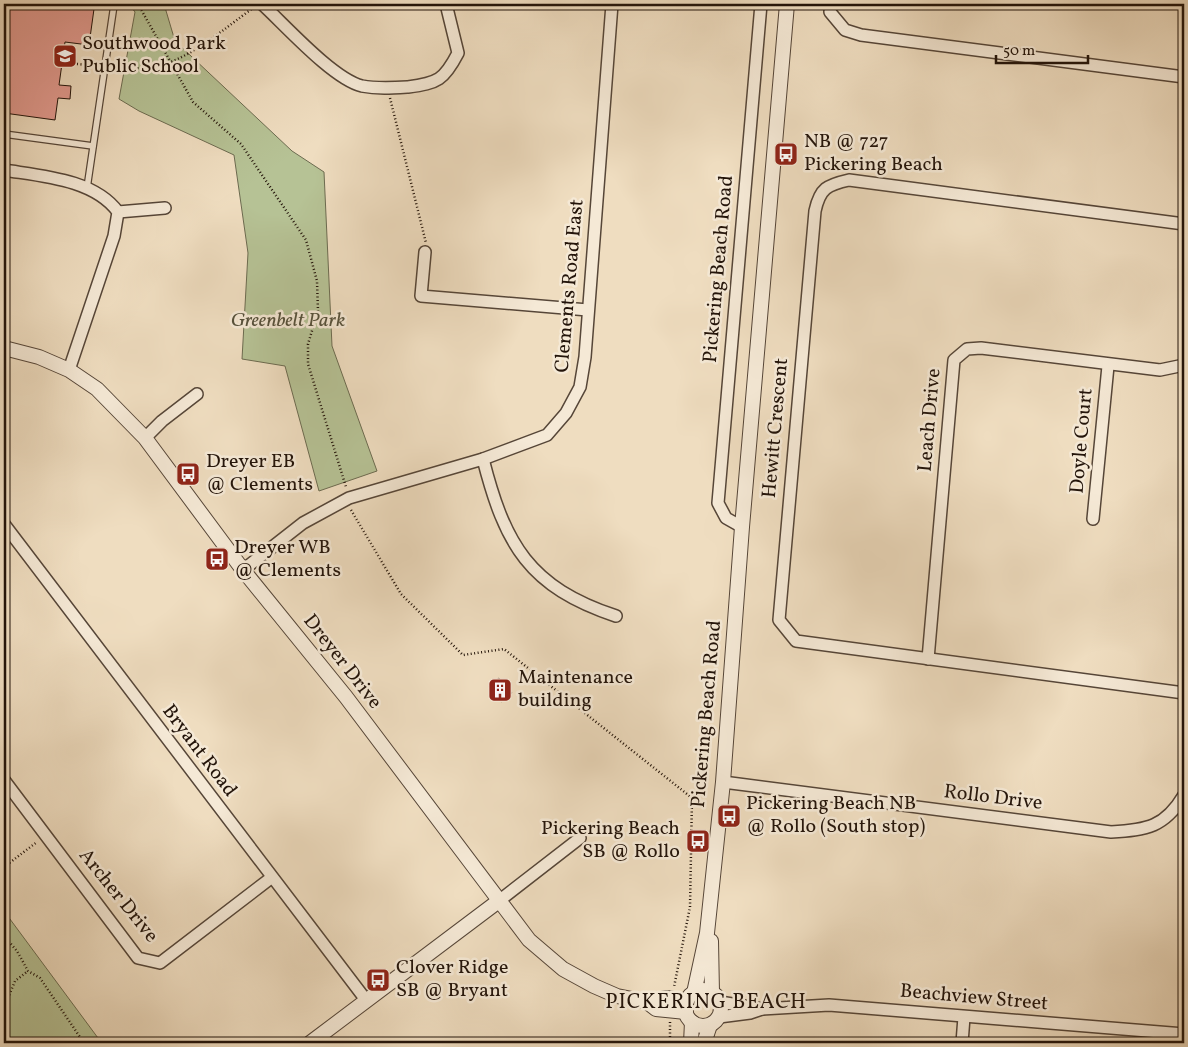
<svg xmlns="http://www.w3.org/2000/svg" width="1188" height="1047" font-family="Vollkorn,serif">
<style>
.green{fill:#b6c295;stroke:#6c6b50}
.building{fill:#e29a8f;stroke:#23140a}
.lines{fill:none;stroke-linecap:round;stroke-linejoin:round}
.service-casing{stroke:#564638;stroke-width:8}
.minor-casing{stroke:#564638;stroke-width:14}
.tertiary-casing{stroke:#564638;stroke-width:16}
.path{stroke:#23140a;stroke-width:2.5;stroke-dasharray:1 2.5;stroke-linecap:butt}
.service{stroke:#f5e9d6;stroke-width:5.5}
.minor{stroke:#f5e9d6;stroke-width:11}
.tertiary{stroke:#f5e9d6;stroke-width:14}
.labels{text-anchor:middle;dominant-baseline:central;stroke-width:5;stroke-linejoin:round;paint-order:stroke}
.poi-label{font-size:20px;fill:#23140a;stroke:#f5e9d6;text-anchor:start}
.street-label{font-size:20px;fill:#23140a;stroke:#f5e9d6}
.park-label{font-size:20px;font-style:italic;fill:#56513b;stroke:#f5e9d6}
.neighbourhood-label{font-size:21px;letter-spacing:1px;fill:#23140a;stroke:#f5e9d6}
</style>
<rect width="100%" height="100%" fill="#efddc0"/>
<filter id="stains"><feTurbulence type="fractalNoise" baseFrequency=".004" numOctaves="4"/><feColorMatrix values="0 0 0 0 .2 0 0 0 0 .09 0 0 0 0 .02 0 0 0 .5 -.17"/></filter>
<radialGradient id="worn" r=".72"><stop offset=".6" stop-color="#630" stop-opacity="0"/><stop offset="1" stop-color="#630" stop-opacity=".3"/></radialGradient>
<g class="green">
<polygon points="129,4 164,4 175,41 292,151 324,172 332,346 377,471 319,491 285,366 242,359 248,253 234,155 139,111 119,99 135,12"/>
<polygon points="4,911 98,1038 106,1043 4,1043"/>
</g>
<g class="building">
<polygon points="4,4 89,4 88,8 94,9 89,45 65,42 59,85 71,86 70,99 58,98 55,120 4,113"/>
<polygon points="499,678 512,693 501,702 489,686"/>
</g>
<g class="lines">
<g class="service-casing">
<g id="service">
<polyline points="4,134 93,146"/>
<polyline points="87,188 114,5"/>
</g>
</g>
<g class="minor-casing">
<g id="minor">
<path d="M 262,4 C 285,25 333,79 362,86 C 377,89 392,88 408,87 C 438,83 444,80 458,53 L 446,4"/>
<polyline points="831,4 830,12 845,30 861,35 1184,77"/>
<path d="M 4,170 C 41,176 94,179 118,212 L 114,236 L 69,370"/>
<polyline points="118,212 165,208"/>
<path d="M 1184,224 L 849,180 C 827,185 820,188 815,211 L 779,620 L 796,641 L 1184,693"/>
<polyline points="425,252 421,296 588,310"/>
<polyline points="145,438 162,421 197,394"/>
<path d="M 483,459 C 505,545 529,587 616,616"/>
<polyline points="1093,519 1108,366"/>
<polyline points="4,524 366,1000"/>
<polyline points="742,527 726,518 718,503 761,4"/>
<polyline points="243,570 303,523 349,498 483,459 547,435 566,413 580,387 585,357 612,4"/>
<polyline points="928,659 954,360 967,349 981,348 1160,370 1184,365"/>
<polyline points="4,780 138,958 160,963 271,878"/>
<path d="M 723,782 L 1111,832 C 1147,830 1165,827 1184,795"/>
<polyline points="500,900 580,838"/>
<polyline points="720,1002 762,1009"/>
<polyline points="719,1017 750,1013 762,1009 829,1005 1184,1034"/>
<polyline points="962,1043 964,1017"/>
</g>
</g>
<g class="tertiary-casing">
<g id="tertiary">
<polyline points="4,348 39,357 69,370 97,389 145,438 243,570 346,697 529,940 563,969 594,986 617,996 647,1002 656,1009 686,1012"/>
<polyline points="711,941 712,993"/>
<circle cx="703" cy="1008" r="18"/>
<polyline points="694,993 707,933 723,782 742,527 787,4"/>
<polyline points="647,1002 666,998 687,1001"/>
<polyline points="310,1043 500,900"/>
<polyline points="691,1043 692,1022"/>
<polyline points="704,1043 710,1025"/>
</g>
</g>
<g class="path">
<polyline points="138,4 193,102 241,144 306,240 317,281 318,311 308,344 308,364 346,487"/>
<polyline points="77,64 98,66"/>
<path d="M 113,67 C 125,67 137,69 149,68 C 184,64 225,28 253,8"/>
<polyline points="390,98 426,243"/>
<polyline points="351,510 401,594 463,655 504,649 692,798 690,907 674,987"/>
<polyline points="4,867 37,842"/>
<polyline points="4,936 17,951 28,971 40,978 84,1043"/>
<polyline points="4,1008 15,981 28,971"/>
<polyline points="670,1022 670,1043"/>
</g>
<use href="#service" class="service"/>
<use href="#minor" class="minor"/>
<use href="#tertiary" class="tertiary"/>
</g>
<defs>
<g id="school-square" transform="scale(1.25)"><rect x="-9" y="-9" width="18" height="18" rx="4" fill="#8f2418" stroke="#f5e9d6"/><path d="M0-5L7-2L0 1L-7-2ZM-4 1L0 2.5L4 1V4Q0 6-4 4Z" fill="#fff"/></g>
<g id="bus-square" transform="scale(1.25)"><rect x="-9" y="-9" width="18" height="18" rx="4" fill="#8f2418" stroke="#f5e9d6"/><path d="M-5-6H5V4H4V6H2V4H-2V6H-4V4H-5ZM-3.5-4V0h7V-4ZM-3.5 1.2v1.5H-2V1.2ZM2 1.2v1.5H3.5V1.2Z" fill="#fff"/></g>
<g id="building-square" transform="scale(1.25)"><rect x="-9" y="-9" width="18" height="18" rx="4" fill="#8f2418" stroke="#f5e9d6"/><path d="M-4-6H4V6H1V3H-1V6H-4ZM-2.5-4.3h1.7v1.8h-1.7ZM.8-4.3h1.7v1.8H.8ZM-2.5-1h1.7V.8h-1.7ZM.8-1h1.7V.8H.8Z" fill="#fff"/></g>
</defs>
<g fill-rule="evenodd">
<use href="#school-square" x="65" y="56"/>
<use href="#bus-square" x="786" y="154"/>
<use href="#bus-square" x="188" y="474"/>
<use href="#bus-square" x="217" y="559"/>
<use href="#building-square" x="500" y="690"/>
<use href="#bus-square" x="729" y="816"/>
<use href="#bus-square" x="698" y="841"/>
<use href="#bus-square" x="378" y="980"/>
</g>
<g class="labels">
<g class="poi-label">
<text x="82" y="44">Southwood Park<tspan x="82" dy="23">Public School</tspan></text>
<text x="804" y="142">NB @ 727<tspan x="804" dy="23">Pickering Beach</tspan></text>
<text x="206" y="462">Dreyer EB<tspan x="206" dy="23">@ Clements</tspan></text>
<text x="234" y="548">Dreyer WB<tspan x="234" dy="23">@ Clements</tspan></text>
<text x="518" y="678">Maintenance<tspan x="518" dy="23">building</tspan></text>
<text x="746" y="804">Pickering Beach NB<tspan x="746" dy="23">@ Rollo (South stop)</tspan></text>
<text x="680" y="829" text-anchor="end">Pickering Beach<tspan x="680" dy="23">SB @ Rollo</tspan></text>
<text x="396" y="968">Clover Ridge<tspan x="396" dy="23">SB @ Bryant</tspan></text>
</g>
<g class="street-label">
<text transform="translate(719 269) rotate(-85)">Pickering Beach Road</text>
<text transform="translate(570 286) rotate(-85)">Clements Road East</text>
<text transform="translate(930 420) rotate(-85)">Leach Drive</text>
<text transform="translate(776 428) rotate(-85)">Hewitt Crescent</text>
<text transform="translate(1082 441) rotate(-85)">Doyle Court</text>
<text transform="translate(342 662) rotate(52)">Dreyer Drive</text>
<text transform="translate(707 714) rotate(-85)">Pickering Beach Road</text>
<text transform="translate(199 751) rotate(53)">Bryant Road</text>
<text transform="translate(993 798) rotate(7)">Rollo Drive</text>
<text transform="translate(118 896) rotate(51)">Archer Drive</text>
<text transform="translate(974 998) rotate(5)">Beachview Street</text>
</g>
<g class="park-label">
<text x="288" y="321">Greenbelt Park</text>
</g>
<g class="neighbourhood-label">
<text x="706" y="1002">PICKERING BEACH</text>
</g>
</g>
<rect width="1188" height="1047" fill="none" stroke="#efddc0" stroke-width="20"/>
<rect x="5" y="5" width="1178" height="1037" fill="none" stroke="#23140a" stroke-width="2.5"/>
<rect x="10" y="10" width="1168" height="1027" fill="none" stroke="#23140a"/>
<path d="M996 55v8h92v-8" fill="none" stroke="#23140a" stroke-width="2.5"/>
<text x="1003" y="55" font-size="15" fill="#23140a" stroke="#f5e9d6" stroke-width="4" paint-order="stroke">50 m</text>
<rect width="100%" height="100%" filter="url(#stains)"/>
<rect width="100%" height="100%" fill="url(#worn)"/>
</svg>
